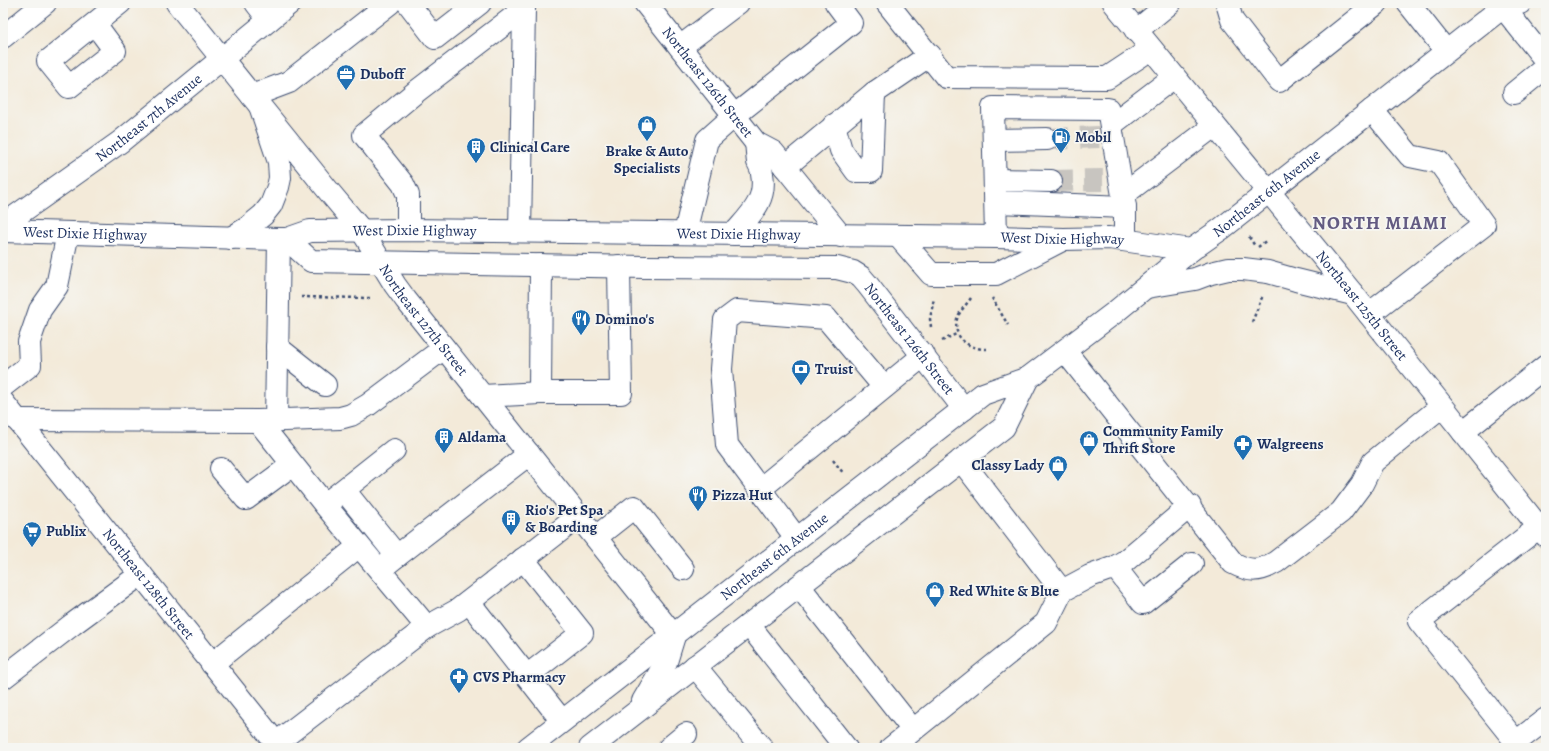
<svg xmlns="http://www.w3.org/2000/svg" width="1549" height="751" font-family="Alegreya,serif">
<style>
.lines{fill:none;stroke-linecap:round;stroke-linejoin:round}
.minor-tunnel{stroke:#c8c5c0;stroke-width:22;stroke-dasharray:22 11;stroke-linecap:butt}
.minor-casing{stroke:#3b4b70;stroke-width:24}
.major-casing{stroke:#3b4b70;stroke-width:24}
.path{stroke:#3b4b70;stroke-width:2.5;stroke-dasharray:3 3;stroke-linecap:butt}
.minor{stroke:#fff;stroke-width:22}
.major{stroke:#fff;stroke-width:22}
.labels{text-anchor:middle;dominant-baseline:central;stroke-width:3.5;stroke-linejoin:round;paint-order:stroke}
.poi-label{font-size:15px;font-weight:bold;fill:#1b2f5e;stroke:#f6f6f2;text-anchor:start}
.street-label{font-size:15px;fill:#1b2f5e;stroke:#f6f6f2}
.district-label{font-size:19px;font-weight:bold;letter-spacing:1px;fill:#635b82;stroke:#f6f6f2}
</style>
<rect width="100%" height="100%" fill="#f6f6f2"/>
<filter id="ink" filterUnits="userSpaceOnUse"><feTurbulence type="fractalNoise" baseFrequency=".025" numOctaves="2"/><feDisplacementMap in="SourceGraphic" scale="8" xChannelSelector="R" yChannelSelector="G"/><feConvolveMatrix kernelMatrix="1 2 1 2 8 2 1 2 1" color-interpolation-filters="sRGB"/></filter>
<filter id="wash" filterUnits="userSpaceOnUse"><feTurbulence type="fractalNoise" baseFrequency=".012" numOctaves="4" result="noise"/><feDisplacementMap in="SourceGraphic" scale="16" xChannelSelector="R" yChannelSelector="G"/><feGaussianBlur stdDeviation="0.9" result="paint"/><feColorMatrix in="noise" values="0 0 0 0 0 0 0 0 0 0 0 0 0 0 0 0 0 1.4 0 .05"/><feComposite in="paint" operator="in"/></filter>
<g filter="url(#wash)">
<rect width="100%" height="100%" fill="#f3ead9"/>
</g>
<g filter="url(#ink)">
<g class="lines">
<g class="minor-tunnel">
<polyline points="1047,139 1099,137"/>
<polyline points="1051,181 1103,180"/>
</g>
<g class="minor-casing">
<g id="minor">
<path id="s1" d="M 177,3 L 331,194 L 362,231 L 395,285 L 406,300 L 674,636"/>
<polyline points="256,3 269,20"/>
<polyline points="408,3 435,38 480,3"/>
<polyline points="519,3 524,9 520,231"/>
<path id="s2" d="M 645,3 L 756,143 L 773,152 L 841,236"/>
<polyline points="887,3 946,77 1107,78 1151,49"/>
<polyline points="1227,3 1232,20 1279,81 1377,3"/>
<polyline points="1408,3 1446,51"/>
<polyline points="1503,7 1546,61"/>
<polyline points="95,24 115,51 69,87 48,61 120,3"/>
<polyline points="1136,31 1170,3"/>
<polyline points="3,37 45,3"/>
<polyline points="680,47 738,3"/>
<polyline points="1514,93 1546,67"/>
<polyline points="252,96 289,82 390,3"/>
<polyline points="834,125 841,150 856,171 871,171 874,93"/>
<polyline points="1111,125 1174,77"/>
<polyline points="994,140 1047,139"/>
<polyline points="785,167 874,93 930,55"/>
<polyline points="995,180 1051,181"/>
<polyline points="1123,195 1214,126"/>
<polyline points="995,202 1125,207 1108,109 993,108 996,237"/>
<path id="s3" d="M 3,225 L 120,142 L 290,3"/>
<polyline points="408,230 408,195 403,184 364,135 417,91 524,9"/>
<polyline points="685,233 707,140 734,116 851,23 836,3"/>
<path d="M 734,234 C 750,215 767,201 762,174 C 762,170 760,166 758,162 C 757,156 757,149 756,143"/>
<polyline points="898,236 931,274 996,274 1064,239"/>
<polyline points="1125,240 1125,207"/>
<polyline points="1369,314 1484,225 1439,162 1410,156 1372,110"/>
<polyline points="277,347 325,385"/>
<path d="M 1065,351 L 1233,563 C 1250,572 1259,572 1276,562 L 1341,512 L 1362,484 L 1373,462 L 1442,406"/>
<polyline points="3,386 30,365 29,342 40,310 57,286 68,233"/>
<polyline points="540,393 541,265"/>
<polyline points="483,396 540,393 621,393 619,266"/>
<path id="s4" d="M 3,402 L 280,748"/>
<polyline points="17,420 258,421 340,418 351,415 368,405 444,348"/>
<polyline points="258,421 325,505 427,627 458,610 579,516"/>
<polyline points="276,421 279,239"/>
<polyline points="1463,432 1546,366"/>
<polyline points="961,460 1062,591 1090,576 1115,567 1125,561 1190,506"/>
<polyline points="221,469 246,499 292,465"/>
<polyline points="760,489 924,355"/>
<polyline points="344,490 397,556 387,564"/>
<polyline points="332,499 394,450"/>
<polyline points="1539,527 1419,621 1516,742 1546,719"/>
<polyline points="596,537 634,507 683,569"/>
<polyline points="797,539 727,445 721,369 725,320 737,311 826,318 884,387"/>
<polyline points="397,556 529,454"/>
<polyline points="523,559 582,633 527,676"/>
<polyline points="1115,567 1143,603 1192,564"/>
<polyline points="799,586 913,730"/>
<polyline points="469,602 562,721"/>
<polyline points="749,625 846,748"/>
<polyline points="212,664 359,546"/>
<polyline points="695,666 762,748"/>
<polyline points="3,678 73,624 141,574"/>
<polyline points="276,743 427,627"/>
<polyline points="669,748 686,734"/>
<polyline points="891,748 1046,623 1062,591"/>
</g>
</g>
<g class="major-casing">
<g id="major">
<path id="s5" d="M 1114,3 L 1353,294 L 1546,536"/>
<path id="s6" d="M 3,231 L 279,239 L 287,239 L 310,231 L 408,230 L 996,237 L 1064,239 L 1109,238 L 1191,250"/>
<polyline points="231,238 247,228 263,215 271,205 278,187 280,178 279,162 260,106"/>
<path id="s7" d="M 287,239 L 311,261 L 645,267 L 837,268 L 853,272 L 861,277 L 867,284 L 964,409"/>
<polyline points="1147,287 1195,279 1211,273 1228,269 1243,269 1268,272 1296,280 1353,294"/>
<polyline points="643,701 666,662 674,636"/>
<path id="s8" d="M 528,748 L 983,394 L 1028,378 L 1114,313 L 1191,250 L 1221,229 L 1503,7 L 1520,3"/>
<polyline points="590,748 1004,427 1028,378"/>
</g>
</g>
<g class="path">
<polyline points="1249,237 1255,246"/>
<polyline points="1258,247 1267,240"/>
<polyline points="301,297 371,298"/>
<path d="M 971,298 C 966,305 959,312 957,319 C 952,339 971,350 988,349"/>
<polyline points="992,298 1008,325"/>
<polyline points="1252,322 1263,295"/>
<polyline points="931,327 930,319 934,298"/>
<polyline points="942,341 958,333"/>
<polyline points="833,460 844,474"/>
</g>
<use href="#minor" class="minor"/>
<use href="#major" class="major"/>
</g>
</g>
<defs>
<g id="office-pin" transform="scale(1)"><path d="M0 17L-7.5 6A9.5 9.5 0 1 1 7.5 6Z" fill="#1f6fb2" stroke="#f6f6f2"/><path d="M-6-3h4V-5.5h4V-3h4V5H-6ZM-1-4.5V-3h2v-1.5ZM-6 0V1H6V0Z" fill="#fff"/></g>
<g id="shop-pin" transform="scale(1)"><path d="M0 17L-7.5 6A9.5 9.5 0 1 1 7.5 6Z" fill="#1f6fb2" stroke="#f6f6f2"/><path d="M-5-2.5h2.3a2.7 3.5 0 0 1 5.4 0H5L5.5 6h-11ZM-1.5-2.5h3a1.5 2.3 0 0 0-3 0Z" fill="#fff"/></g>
<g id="fuel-pin" transform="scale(1)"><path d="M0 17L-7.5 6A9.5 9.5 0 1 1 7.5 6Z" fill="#1f6fb2" stroke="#f6f6f2"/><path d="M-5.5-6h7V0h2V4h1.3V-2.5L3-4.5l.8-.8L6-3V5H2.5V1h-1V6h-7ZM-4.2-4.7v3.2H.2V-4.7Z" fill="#fff"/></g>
<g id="building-pin" transform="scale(1)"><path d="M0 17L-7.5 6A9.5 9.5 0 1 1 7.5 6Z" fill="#1f6fb2" stroke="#f6f6f2"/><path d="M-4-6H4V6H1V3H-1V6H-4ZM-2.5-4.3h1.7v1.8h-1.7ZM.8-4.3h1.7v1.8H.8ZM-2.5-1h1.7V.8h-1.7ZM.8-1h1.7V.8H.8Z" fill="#fff"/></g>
<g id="restaurant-pin" transform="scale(1)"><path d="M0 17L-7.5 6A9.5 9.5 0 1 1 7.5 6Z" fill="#1f6fb2" stroke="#f6f6f2"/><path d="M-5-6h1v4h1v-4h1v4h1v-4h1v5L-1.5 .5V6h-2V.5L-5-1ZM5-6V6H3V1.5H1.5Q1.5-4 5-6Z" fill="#fff"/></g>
<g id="bank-pin" transform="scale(1)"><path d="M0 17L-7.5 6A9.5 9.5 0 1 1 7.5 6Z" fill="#1f6fb2" stroke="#f6f6f2"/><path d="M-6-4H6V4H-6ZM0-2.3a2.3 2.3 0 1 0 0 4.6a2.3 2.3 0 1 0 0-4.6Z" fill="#fff"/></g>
<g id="pharmacy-pin" transform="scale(1)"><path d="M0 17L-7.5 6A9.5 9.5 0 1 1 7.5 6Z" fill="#1f6fb2" stroke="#f6f6f2"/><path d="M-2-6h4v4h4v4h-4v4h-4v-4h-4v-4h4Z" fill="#fff"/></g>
<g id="supermarket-pin" transform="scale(1)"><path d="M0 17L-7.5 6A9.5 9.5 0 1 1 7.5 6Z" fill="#1f6fb2" stroke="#f6f6f2"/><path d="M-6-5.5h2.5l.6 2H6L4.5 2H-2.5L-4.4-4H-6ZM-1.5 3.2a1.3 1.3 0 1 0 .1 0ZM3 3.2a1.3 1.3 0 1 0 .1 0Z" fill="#fff"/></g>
</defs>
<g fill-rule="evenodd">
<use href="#office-pin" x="346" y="74"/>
<use href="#shop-pin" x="647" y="125"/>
<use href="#fuel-pin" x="1061" y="137"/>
<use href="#building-pin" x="476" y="147"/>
<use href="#restaurant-pin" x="581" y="319"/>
<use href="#bank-pin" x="801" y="369"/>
<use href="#building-pin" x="444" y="437"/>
<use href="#shop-pin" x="1089" y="440"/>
<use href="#pharmacy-pin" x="1243" y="444"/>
<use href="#shop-pin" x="1058" y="465"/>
<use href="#restaurant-pin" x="698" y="495"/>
<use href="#building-pin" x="511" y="519"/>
<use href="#supermarket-pin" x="32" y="531"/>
<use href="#shop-pin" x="935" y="591"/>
<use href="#pharmacy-pin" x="459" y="677"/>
</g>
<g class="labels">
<g class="poi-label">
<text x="360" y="74">Duboff</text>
<text x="1075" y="137">Mobil</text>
<text x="490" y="147">Clinical Care</text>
<text x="647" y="151" text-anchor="middle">Brake &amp; Auto<tspan x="647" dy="17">Specialists</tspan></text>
<text x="595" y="319">Domino's</text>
<text x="815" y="369">Truist</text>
<text x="1103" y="431">Community Family<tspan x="1103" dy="17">Thrift Store</tspan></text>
<text x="458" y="437">Aldama</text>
<text x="1257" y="444">Walgreens</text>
<text x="1044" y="465" text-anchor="end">Classy Lady</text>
<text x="712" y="495">Pizza Hut</text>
<text x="525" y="510">Rio's Pet Spa<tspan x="525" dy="17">&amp; Boarding</tspan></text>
<text x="46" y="531">Publix</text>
<text x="949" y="591">Red White &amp; Blue</text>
<text x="473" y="677">CVS Pharmacy</text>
</g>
<g class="street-label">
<text stroke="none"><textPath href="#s2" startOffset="101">Northeast 126th Street</textPath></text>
<text stroke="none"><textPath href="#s3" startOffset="181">Northeast 7th Avenue</textPath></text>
<text stroke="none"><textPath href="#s8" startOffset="926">Northeast 6th Avenue</textPath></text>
<text stroke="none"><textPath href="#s6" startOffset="413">West Dixie Highway</textPath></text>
<text stroke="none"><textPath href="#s6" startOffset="82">West Dixie Highway</textPath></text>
<text stroke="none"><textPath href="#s6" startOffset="737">West Dixie Highway</textPath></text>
<text stroke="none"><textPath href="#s6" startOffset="1061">West Dixie Highway</textPath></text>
<text stroke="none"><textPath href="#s5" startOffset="391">Northeast 125th Street</textPath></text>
<text stroke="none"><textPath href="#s1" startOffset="402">Northeast 127th Street</textPath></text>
<text stroke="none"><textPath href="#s7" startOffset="663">Northeast 126th Street</textPath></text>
<text stroke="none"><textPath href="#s8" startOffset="312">Northeast 6th Avenue</textPath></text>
<text stroke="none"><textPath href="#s4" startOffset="233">Northeast 128th Street</textPath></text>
</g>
<g class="district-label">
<text x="1380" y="223">NORTH MIAMI</text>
</g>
</g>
<rect width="1549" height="751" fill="none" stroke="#f6f6f2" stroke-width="16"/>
</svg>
